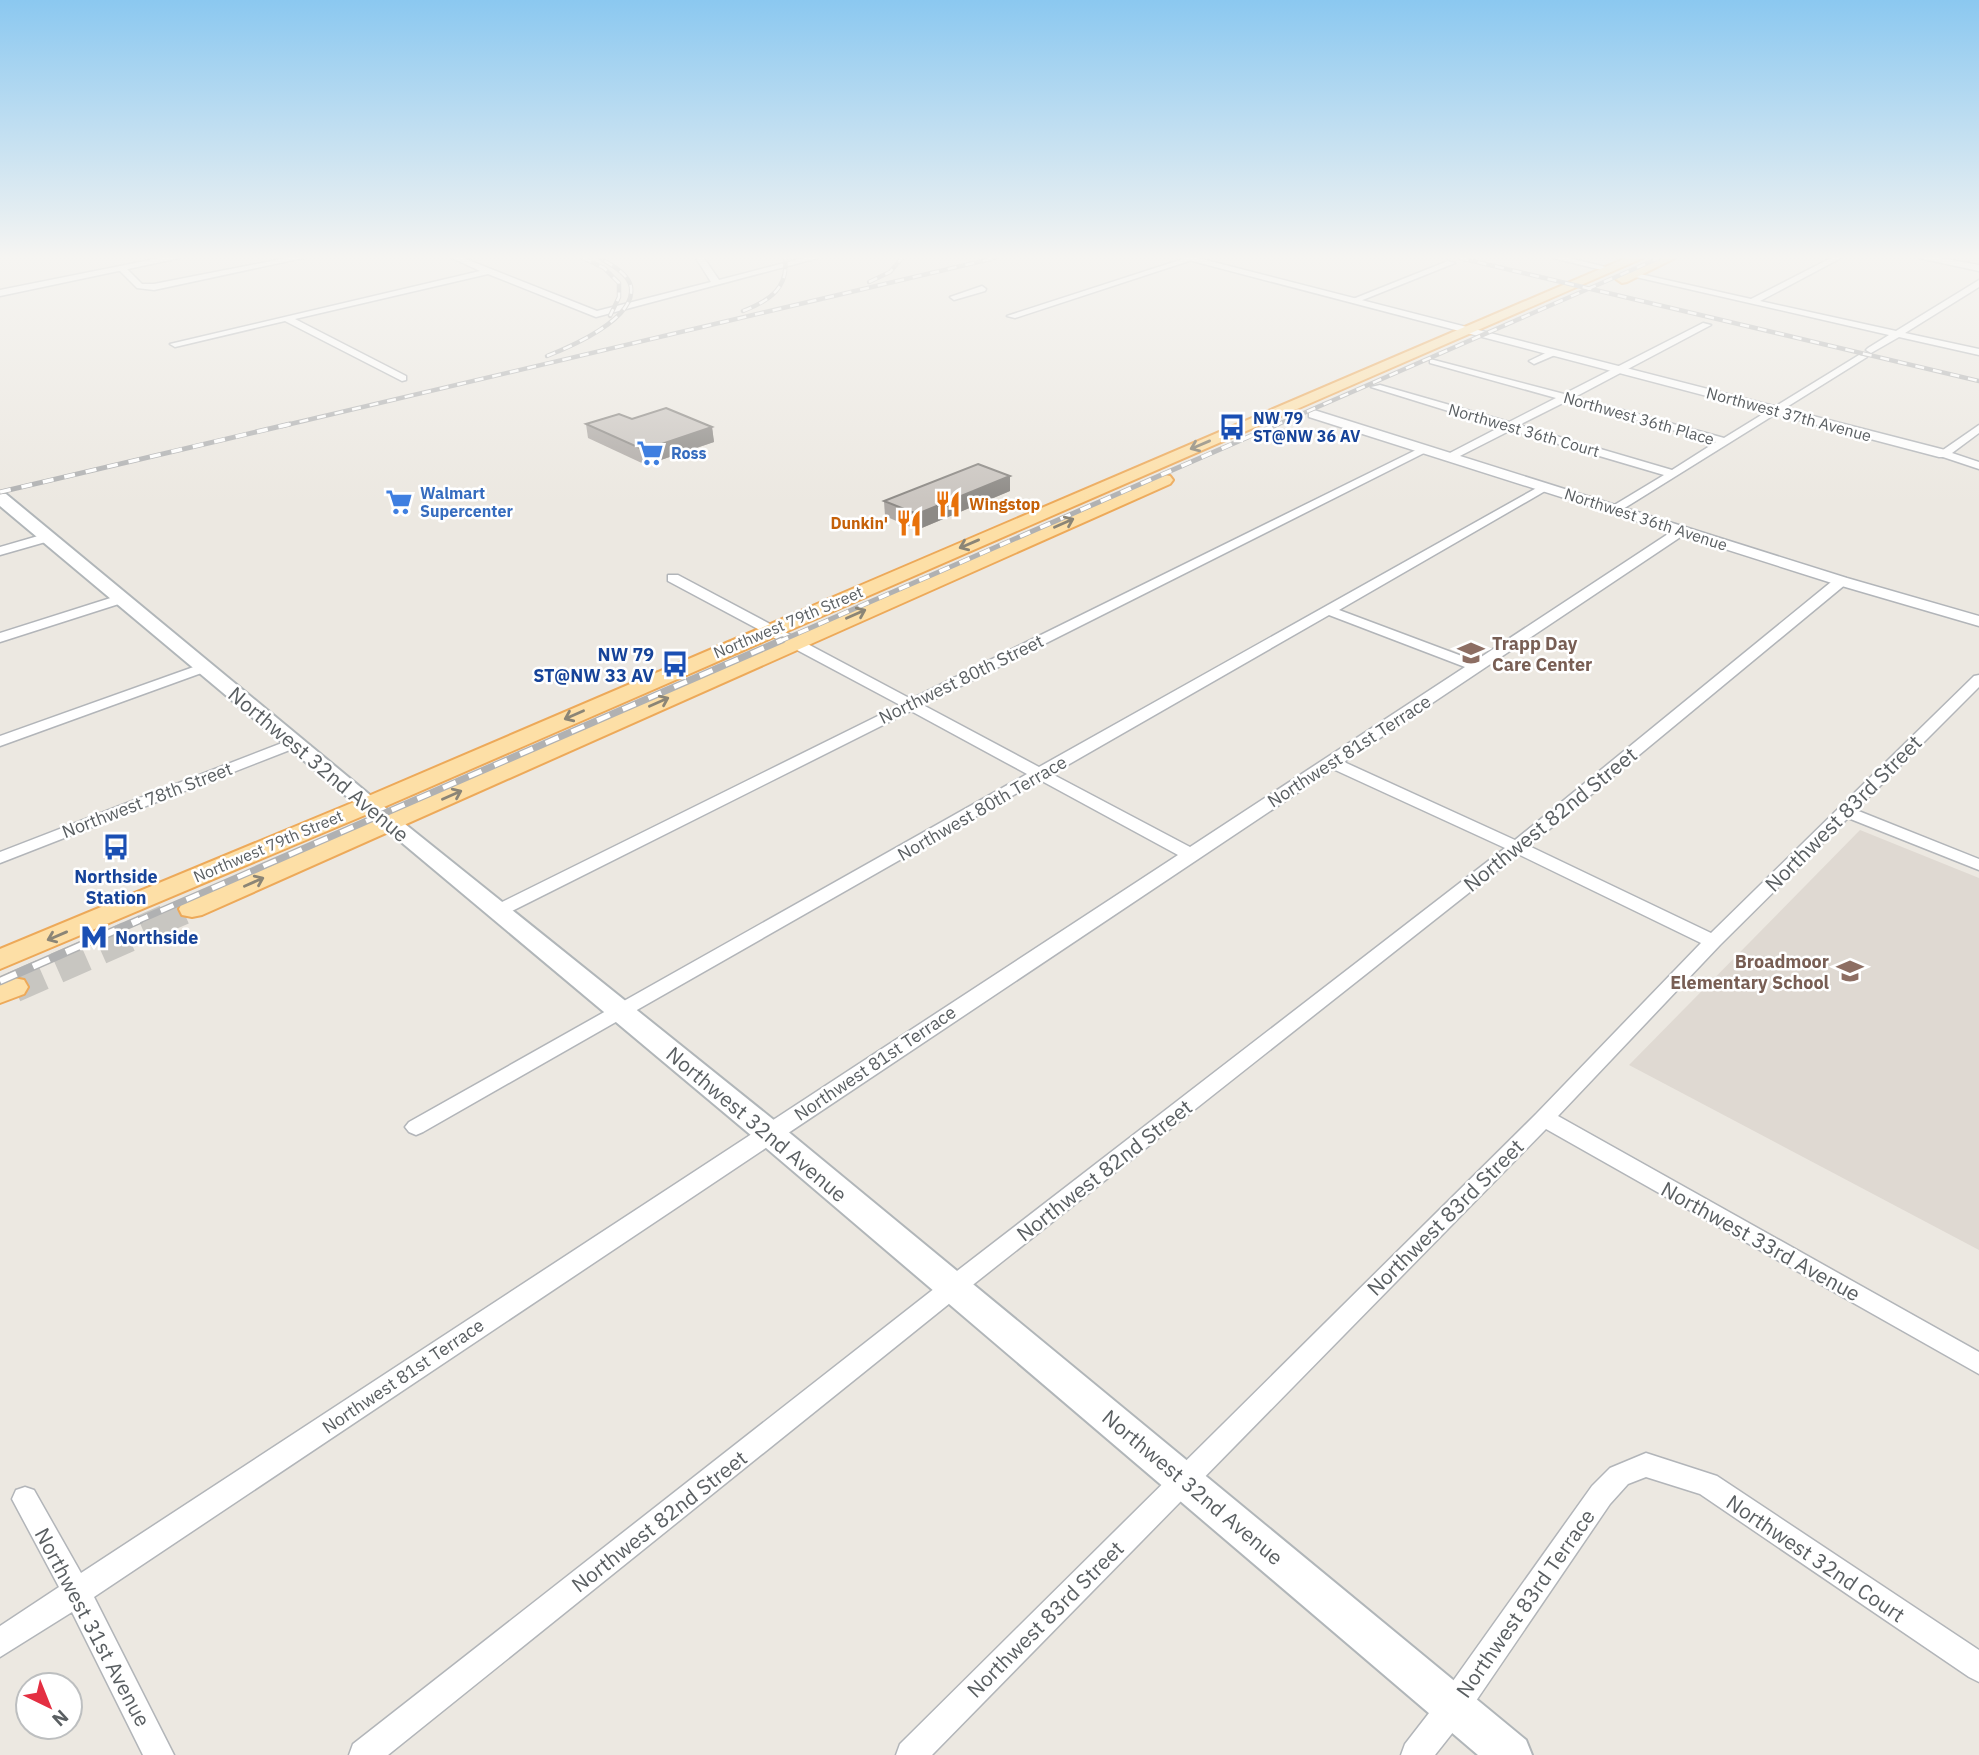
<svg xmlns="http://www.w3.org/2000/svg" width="1979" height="1755" font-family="'IBM Plex Sans',sans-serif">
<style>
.education{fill:#dfd9d2}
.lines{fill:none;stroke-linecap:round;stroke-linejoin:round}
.primary-tunnel-far1{stroke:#c8c6c1;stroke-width:24;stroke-dasharray:24 12;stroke-linecap:butt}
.primary-tunnel{stroke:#c8c6c1;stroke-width:31;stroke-dasharray:31 16;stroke-linecap:butt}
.minor-casing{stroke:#b2b5b9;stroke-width:3}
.tertiary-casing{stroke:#b2b5b9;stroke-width:3}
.secondary-casing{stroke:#b1b6b9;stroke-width:4}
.primary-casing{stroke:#eda959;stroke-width:4}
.minor{fill:#fff;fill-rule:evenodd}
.tertiary{fill:#fff;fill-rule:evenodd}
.secondary{fill:#fff;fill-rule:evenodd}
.primary{fill:#fddfa6;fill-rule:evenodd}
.rail-far3-casing{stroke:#b0b1b2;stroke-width:4.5}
.rail-far2-casing{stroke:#b0b1b2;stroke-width:5}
.rail-far1-casing{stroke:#b0b1b2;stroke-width:7}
.rail-casing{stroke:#b0b1b2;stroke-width:9}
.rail-far3{stroke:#fff;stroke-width:2.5;stroke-dasharray:9;stroke-linecap:butt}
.rail-far2{stroke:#fff;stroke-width:3.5;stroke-dasharray:11;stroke-linecap:butt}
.rail-far1{stroke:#fff;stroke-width:4.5;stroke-dasharray:14;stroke-linecap:butt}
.rail{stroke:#fff;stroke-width:6;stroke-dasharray:18;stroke-linecap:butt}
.wall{fill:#aea9a5}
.shaded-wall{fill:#8d8a86}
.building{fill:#cac5c0;stroke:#8d8a86;stroke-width:2}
.oneway{stroke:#8b8576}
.labels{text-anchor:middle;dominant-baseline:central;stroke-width:5;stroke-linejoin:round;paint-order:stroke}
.far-street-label{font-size:16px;fill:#5a5f62;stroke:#fff}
.far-transit-label{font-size:16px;font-weight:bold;fill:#164399;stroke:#fff;text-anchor:start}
.far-shop-label{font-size:16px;font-weight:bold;fill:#366cbe;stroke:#fff;text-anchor:start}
.far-food-label{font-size:16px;font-weight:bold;fill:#c56008;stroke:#fff;text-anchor:start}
.education-label{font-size:18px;font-weight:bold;fill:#785e54;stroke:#fff;text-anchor:start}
.transit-label{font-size:18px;font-weight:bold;fill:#164399;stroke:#fff;text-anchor:end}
.street-label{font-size:18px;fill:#5a5f62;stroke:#fff}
.near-street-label{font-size:21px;fill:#5a5f62;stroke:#fff}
</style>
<rect width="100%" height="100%" fill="#ece8e1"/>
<polygon class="education" points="1860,830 1979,878 1979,1250 1629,1065"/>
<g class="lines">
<polyline class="primary-tunnel-far1" points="162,922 192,909"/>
<polyline class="primary-tunnel" points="14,987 166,920"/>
<g class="minor-casing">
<g id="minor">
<polygon points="287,258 303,258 154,290 137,288 118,269 125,267 142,284 154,284"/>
<polygon points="452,258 463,258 597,311 711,282 696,258 704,258 719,280 804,258 818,258 596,317 488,274 295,319 406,376 406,380 402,381 285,321 175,347 170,344 480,271"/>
<polygon points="1186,258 1195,259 1015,318 1007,316"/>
<polygon points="1553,258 1569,258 1614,269 1610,272"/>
<polygon points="1831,258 1841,258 1760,301 1896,331 1979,280 1979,287 1905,333 1979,349 1979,355 1899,337 1871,353 1866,350 1868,348 1889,335 1627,275 1631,272 1751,299"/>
<polygon points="1448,261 1455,263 1355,303 1348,301"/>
<polygon points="982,286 986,289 985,291 954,300 950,297"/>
<path d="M 1703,323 L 1711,325 L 1575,397 L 1724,438 L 1859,355 L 1867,357 L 1615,514 L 1611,513 L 1611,507 L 1664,475 L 1511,430 L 1454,459 L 1446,459 L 1446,455 L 1500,427 L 1371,387 L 1380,385 L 1509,422 L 1556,398 L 1430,363 L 1430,359 L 1564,394 ZM 1567,401 L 1716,442 L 1672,470 L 1519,425 Z"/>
<polygon points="1552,350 1557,353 1555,355 1534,364 1529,361"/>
<polygon points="1979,425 1979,433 1952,453 1979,462 1979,469 1940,456 1940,452"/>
<path d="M 1422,447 L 1432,449 L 923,705 L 1039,767 L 1542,485 L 1552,487 L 1339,610 L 1475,661 L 1677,528 L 1685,528 L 1685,534 L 1344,762 L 1515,840 L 1836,578 L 1846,578 L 1846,584 L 1529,846 L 1711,933 L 1974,676 L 1979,675 L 1979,687 L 1856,810 L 1979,859 L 1979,870 L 1848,818 L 1720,945 L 1558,1116 L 1979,1352 L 1979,1374 L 1546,1129 L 932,1755 L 896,1755 L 900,1744 L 1537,1113 L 1701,943 L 1518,854 L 960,1295 L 388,1755 L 349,1755 L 353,1744 L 944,1281 L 1505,848 L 1333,769 L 94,1597 L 174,1755 L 143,1755 L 72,1612 L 0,1657 L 0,1626 L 59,1587 L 12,1499 L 16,1490 L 25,1487 L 34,1490 L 81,1573 L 1178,855 L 1040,780 L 423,1132 L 416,1135 L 409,1132 L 405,1127 L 409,1122 L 1027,774 L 911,711 L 504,915 L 492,915 L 489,911 L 492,907 L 900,705 L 668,581 L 668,575 L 678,575 L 911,699 ZM 1329,615 L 1465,667 L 1190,847 L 1052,774 Z"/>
<polygon points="45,534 49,535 49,541 0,555 0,547"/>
<polygon points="120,595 125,596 125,602 0,642 0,633"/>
<polygon points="202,664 209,668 207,671 0,746 0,736"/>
<polygon points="295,738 303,743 300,746 0,863 0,852"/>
<polygon points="1646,1453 1717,1476 1979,1650 1979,1682 1969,1677 1700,1494 1646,1477 1628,1484 1610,1504 1465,1717 1435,1755 1401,1755 1405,1744 1443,1695 1592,1486 1610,1468"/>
</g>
</g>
<g class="tertiary-casing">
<g id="tertiary">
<polygon points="160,258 180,258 0,296 0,290"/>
<polygon points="1181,258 1198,258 1949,451 1951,454 1949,457 1939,457"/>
<polygon points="1919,258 1941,258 1979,265 1979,271"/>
<polygon points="1314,410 1847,578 1979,616 1979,626 1835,584 1309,417 1309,411"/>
</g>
</g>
<g class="secondary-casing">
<polygon id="secondary" points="0,493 6,494 405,824 780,1125 1526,1740 1532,1755 1478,1755 758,1141 0,506"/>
</g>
<g class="primary-casing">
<g id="primary">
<polygon points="1626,258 1643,258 377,810 0,969 0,949 359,800"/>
<polygon points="1659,258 1675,258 1627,282 1622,283 1616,279"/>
<polygon points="1164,475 1170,476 1173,480 1170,484 202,915 192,917 182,915 179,909 182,903"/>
<polygon points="14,978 24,980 28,987 24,994 0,1003 0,982"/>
</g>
</g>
<use href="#minor" class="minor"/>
<use href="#tertiary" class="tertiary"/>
<use href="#secondary" class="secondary"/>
<use href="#primary" class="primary"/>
<g class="rail-far3-casing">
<g id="rail-far3">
<polyline points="583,258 604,268 619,283 619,297 610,316"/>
<polyline points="1460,258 1979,381"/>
<polyline points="869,282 890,272 902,258"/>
<path d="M 743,311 C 769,301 789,288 785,258"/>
<path d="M 547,356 C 570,347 636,319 631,287 C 628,273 611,265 600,258"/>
<polyline points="282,426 995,258"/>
<polyline points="1274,426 1659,258"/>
</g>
</g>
<g class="rail-far2-casing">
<g id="rail-far2">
<polyline points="0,492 290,424"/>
<polyline points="778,642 1278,424"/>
</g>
</g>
<g class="rail-far1-casing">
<polyline id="rail-far1" points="135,922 782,640"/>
</g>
<g class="rail-casing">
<polyline id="rail" points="0,981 139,920"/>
</g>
<use href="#rail-far3" class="rail-far3"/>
<use href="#rail-far2" class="rail-far2"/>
<use href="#rail-far1" class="rail-far1"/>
<use href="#rail" class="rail"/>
</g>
<g class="wall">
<polygon points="632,419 712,427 714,442 646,465 588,438 586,424"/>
<polygon points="1010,491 917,530 885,516 884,501"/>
</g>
<g class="shaded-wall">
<polygon points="712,427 714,442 646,465 644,450"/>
<polygon points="1010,476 1010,491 917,530 917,514"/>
</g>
<g class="building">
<polygon points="666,408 712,427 644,450 586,424 619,414 632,419"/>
<polygon points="978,464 1010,476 917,514 884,501"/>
</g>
<defs><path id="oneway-shaft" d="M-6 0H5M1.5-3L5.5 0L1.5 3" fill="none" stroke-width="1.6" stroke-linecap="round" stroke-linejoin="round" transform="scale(1.75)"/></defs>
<g class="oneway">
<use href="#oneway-shaft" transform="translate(1200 445) rotate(157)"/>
<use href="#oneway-shaft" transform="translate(1064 523) rotate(-24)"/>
<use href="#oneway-shaft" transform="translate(969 544) rotate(157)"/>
<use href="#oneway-shaft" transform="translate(856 614) rotate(-24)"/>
<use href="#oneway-shaft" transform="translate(659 702) rotate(-24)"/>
<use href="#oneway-shaft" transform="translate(574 715) rotate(156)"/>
<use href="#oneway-shaft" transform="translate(452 795) rotate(-24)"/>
<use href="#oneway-shaft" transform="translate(254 882) rotate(-24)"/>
<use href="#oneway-shaft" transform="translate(57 936) rotate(157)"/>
</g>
<linearGradient id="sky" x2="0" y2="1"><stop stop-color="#8bc8f0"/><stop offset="0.51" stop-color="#f6f5f2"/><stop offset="1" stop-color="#f6f5f2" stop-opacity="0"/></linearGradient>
<rect width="1979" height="504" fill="url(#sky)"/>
<defs>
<g id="bus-bare" transform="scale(2.1)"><path d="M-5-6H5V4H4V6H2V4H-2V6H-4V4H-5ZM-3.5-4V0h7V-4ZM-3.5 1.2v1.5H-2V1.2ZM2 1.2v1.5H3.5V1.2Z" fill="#1a4fb4" stroke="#fff" stroke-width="2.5" paint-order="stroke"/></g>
<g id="supermarket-bare" transform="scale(2.1)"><path d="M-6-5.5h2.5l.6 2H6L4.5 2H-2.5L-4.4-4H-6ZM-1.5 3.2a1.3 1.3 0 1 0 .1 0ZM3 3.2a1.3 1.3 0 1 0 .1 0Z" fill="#3f7fe0" stroke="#fff" stroke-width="2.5" paint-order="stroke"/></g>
<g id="restaurant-bare" transform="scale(2.1)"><path d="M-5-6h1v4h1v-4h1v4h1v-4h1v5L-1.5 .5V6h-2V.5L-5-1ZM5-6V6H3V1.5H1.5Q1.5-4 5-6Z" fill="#e8710a" stroke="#fff" stroke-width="2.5" paint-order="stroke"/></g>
<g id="school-bare" transform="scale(2.1)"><path d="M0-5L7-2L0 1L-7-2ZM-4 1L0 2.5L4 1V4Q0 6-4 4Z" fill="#8d6e63" stroke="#fff" stroke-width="2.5" paint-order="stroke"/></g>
<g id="metro-bare" transform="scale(2.1)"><path d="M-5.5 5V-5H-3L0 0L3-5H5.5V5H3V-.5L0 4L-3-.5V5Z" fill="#1a4fb4" stroke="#fff" stroke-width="2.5" paint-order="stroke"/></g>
</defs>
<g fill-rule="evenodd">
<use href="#bus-bare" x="1232" y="427"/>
<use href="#supermarket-bare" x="650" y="453"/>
<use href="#supermarket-bare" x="399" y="502"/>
<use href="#restaurant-bare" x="948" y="504"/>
<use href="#restaurant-bare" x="909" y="523"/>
<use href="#school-bare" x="1471" y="653"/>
<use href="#bus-bare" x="675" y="664"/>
<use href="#bus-bare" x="116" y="847"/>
<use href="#metro-bare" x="94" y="937"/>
<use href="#school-bare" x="1850" y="971"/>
</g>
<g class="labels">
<g class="far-street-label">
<text transform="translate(1789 414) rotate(15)">Northwest 37th Avenue</text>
<text transform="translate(1639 418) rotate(16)">Northwest 36th Place</text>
<text transform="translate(1524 430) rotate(16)">Northwest 36th Court</text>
<text transform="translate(1646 519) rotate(18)">Northwest 36th Avenue</text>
<text transform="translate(788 622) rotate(-23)">Northwest 79th Street</text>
<text transform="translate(268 846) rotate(-23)">Northwest 79th Street</text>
</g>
<g class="far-transit-label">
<text x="1253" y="418">NW 79<tspan x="1253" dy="18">ST@NW 36 AV</tspan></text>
</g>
<g class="far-shop-label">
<text x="671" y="453">Ross</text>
<text x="420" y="493">Walmart<tspan x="420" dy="18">Supercenter</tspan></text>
</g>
<g class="far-food-label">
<text x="969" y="504">Wingstop</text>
<text x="888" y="523" text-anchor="end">Dunkin'</text>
</g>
<g class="education-label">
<text x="1492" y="643">Trapp Day<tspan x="1492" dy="21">Care Center</tspan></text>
<text x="1829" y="961" text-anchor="end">Broadmoor<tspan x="1829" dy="21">Elementary School</tspan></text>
</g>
<g class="transit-label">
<text x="654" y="654">NW 79<tspan x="654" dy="21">ST@NW 33 AV</tspan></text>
<text x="116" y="876" text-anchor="middle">Northside<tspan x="116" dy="21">Station</tspan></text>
<text x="115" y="937" text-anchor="start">Northside</text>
</g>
<g class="street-label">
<text transform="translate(961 679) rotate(-26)">Northwest 80th Street</text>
<text transform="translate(1349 751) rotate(-33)">Northwest 81st Terrace</text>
<text transform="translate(147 800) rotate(-21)">Northwest 78th Street</text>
<text transform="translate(982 808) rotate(-30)">Northwest 80th Terrace</text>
<text transform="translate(875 1063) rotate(-34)">Northwest 81st Terrace</text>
<text transform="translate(403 1376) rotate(-34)">Northwest 81st Terrace</text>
</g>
<g class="near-street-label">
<text transform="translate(319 764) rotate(40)">Northwest 32nd Avenue</text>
<text transform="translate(1843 813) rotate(-45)">Northwest 83rd Street</text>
<text transform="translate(1550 819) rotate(-39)">Northwest 82nd Street</text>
<text transform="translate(757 1124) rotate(40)">Northwest 32nd Avenue</text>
<text transform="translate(1104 1170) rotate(-38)">Northwest 82nd Street</text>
<text transform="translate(1445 1217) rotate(-45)">Northwest 83rd Street</text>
<text transform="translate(1761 1241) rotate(29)">Northwest 33rd Avenue</text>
<text transform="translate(1193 1487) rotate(40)">Northwest 32nd Avenue</text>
<text transform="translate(659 1521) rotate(-38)">Northwest 82nd Street</text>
<text transform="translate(1816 1558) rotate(34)">Northwest 32nd Court</text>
<text transform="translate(1525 1603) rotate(-55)">Northwest 83rd Terrace</text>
<text transform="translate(1045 1619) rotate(-45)">Northwest 83rd Street</text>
<text transform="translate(93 1627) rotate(62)">Northwest 31st Avenue</text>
</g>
</g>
<g transform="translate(49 1706) rotate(137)"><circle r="33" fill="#ffffff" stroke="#bdbfc0" stroke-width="2"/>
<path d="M0-5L12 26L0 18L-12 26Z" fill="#e42f42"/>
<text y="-10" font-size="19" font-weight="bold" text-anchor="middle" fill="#5a5f62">N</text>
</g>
</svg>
